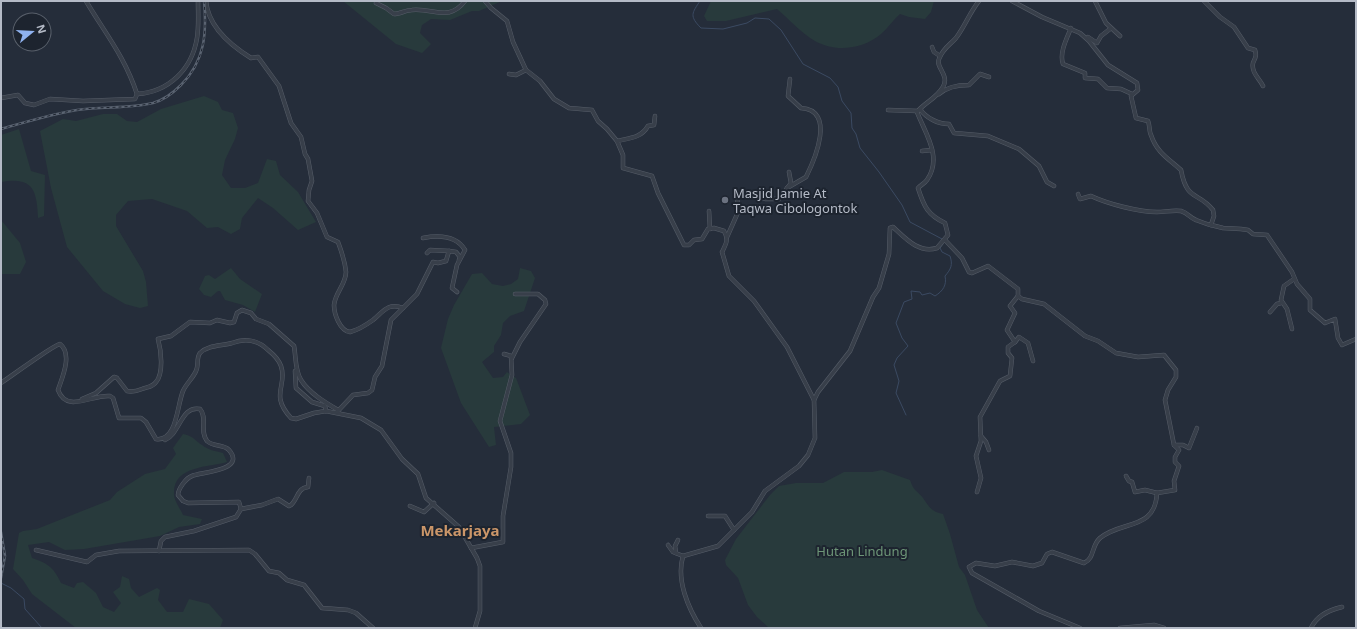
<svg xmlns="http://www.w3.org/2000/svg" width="1357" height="629" font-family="'Noto Sans',sans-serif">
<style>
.green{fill:#283a3c}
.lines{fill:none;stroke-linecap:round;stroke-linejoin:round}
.stream{stroke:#3b4a62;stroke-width:1}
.minor-casing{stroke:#565d68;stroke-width:4.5}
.minor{stroke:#383f4a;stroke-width:3.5}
.rail-casing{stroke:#5a6371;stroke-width:2.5}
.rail{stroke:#1d242f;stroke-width:1;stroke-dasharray:3;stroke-linecap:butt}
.worship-dot{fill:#6b7280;stroke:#1d242f;stroke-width:1.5}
.labels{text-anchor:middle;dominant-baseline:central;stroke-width:4;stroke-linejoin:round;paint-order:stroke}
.poi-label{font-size:13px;fill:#b4bac6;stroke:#1d242f;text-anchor:start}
.park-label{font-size:13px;fill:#6d9577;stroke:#1d242f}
.quarter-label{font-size:15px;font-weight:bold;fill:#cb9669;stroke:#1d242f}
</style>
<rect width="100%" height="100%" fill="#252d3a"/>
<g class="green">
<polygon points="343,1 502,1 479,11 472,11 450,20 431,19 422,25 420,33 431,44 422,53 396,44"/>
<path d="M 711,1 L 934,1 L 931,12 L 925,19 L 909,17 L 900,14 C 893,20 888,28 881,34 C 863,49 836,53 815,41 C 801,33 789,19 777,9 L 726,21 L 707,21 L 704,16 Z"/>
<polygon points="204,96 218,102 222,110 233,113 238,128 235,139 225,160 222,175 231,188 245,188 258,183 267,159 276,161 280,175 298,192 316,222 298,230 273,208 258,198 242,218 240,229 231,234 218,227 207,228 187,211 152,199 128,201 116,215 116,226 143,271 146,282 148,306 140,308 125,304 103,291 67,247 51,188 40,131 63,119 76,121 103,114 117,114 127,121 137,122 161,109"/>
<path d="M 19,129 L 31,171 L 45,175 L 44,216 L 38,218 C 37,190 33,176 1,182 L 1,135 Z"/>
<polygon points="1,220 20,243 26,262 20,274 1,274"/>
<polygon points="231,268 240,279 262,294 255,312 243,305 225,300 220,291 218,291 211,297 204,295 199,289 205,276 209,275 215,279"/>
<polygon points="520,268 531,271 535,278 524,311 510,316 503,323 501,335 494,346 494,352 482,362 493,378 503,377 507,372 516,378 530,415 521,424 494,427 496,445 489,447 461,403 441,348 448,319 454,305 472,274 482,273 492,284 503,286 511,284 518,279"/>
<path d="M 183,434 C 195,437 193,439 202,445 C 208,450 215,451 223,453 L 227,462 C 209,467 174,466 174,492 C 173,500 180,508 183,515 L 202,519 L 200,524 L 179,527 L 160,536 L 84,549 L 65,550 L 49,542 L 28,545 L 32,558 C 48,563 54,568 61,583 L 74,588 L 77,583 L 83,582 L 96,593 L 103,607 L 114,612 L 121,603 L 113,592 L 120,587 L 122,576 L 129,579 L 131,588 L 139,597 L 157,588 L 160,590 L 158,600 L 167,612 L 183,612 L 189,599 L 209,604 L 223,620 L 220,628 L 76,628 L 32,594 L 23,580 L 13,569 L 19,533 L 23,531 L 37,529 L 57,521 L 110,500 L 117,492 L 145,474 L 165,469 L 176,454 L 173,448 Z"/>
<path d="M 882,470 L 910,480 C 914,492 917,490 923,498 C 929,507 932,512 943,514 L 950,534 L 959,567 L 965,575 L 977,610 L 989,628 L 769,628 L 757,617 L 748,605 L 738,578 L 726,565 L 725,560 L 736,539 L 770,495 L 779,486 L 796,483 L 823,483 L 844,472 L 872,472 Z"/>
</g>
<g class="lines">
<g class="stream">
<path d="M 700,1 C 692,13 689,16 701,28 L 723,29 L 747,23 L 755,18 L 769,19 L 781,30 L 803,64 L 830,78 L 838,87 L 842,101 L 851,113 L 852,128 L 856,134 L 860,148 L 879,172 L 902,205 L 910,222 L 942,239"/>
<path d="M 906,415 L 896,393 L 899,381 L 894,365 L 897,358 L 908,346 L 902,338 L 896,323 L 904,302 L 912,299 L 911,291 L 920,292 L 922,295 L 930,293 L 935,296 C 943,291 947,285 945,276 C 951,269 953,265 950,256 L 942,252 L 940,248 L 943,244"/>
<polyline points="1,583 11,588 24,599 25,609 42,628"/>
</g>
<g class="minor-casing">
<g id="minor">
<path d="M 206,1 C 208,27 230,45 251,58 L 258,57 L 279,86 L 291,123 L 301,137 L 305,154 L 308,159 L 312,181 L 309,190 L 308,201 L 317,213 L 327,237 L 338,242 C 341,250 345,262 346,272 C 346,284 335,293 334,305 C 334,314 340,331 350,332 C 358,330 366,325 373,320 C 383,312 388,302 403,308"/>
<path d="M 485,1 L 491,8 L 507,21 L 513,42 L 526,70 L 540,81 L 554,99 L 569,108 L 592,110 L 598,121 L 607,129 L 617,141 L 623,155 L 623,168 L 652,176 L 658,193 L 684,245 L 689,245 L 694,240 L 702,239 L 708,229 L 714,228 L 724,231 C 729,240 726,244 722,252 L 729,276 L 754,301 L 787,347 L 814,400"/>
<path d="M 1012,1 L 1042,17 L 1080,33 L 1089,41 L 1108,65 L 1137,83 L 1138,90 L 1131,96 L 1136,118 L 1148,121 C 1150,125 1149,132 1151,135 C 1157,153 1169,159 1181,170 C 1187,202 1198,191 1213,210 L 1214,216 L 1211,225 L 1223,228 L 1241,229 L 1248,230 L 1253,234 L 1267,235 L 1292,272 L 1297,284 L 1310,299 L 1310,310 L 1325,323 L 1335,319 L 1338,338 L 1342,345 L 1356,339"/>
<polyline points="1095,1 1106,23 1120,36"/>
<path d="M 1204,1 L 1220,17 L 1234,27 L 1248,48 L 1255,50 C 1257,56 1255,58 1253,63 C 1251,73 1260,79 1263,86"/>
<path d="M 376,3 L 386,8 L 394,14 C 400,14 406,10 412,10 C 435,8 449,22 465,1"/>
<path d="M 1071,28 C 1067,38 1059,53 1063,64 L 1085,73 L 1085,78 L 1098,79 L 1107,88 L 1121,89 L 1132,94"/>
<polyline points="1088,37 1097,43 1101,36 1110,29"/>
<polyline points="932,47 934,52 940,56"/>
<polyline points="509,74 516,75 526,70"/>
<path d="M 137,94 C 169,92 192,69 197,38 C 199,26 198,13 198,1"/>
<path d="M 939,94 C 947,87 959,85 969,85 L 980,74 L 989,77"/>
<path d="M 1,98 L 18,95 L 25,103 L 34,105 L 50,99 L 83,101 L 135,99 L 137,94 C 125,57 105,33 86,1"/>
<path d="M 920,109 C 926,118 938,124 949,124 L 954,133 L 988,136 L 1019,149 L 1039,166 L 1047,182 L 1054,186"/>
<polyline points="888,110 918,111"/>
<path d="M 617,141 C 630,138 641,138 648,126 L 654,125 L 655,116"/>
<polyline points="922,151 932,150"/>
<path d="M 787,188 L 806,177 C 815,159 836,110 801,108 L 788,96 L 790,79"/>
<path d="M 1078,194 L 1080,199 L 1091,196 C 1108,204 1139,212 1157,212 C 1165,212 1172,210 1181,211 C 1188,213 1190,218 1196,220 C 1201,222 1206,224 1211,225"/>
<polyline points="709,211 710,229"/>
<polyline points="727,237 739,210 736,194 739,193 766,199 779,199 791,183 789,172"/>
<path d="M 423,238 C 439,235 456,235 465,250 L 457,265 L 452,288 L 457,292"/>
<path d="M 945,240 L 962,258 L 969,272 L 972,273 L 988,266 L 1018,289 L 1018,296 L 1022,299 L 1044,304 L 1085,336 L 1098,341 L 1116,353 L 1138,357 L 1164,355 L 1176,370 L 1176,377 L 1168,390 L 1165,400 L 1174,445 L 1179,450 L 1175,457 L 1175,462 L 1179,466 L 1174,481 L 1175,490 L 1157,493 C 1155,531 1122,520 1100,538 C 1091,546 1095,558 1084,563 L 1052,552 L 1047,554 L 1042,563 L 1033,566 L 1012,562 L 995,566 L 976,563 L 969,567 L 972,573 L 1039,611 L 1080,628"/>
<polyline points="449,251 456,252 460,257 459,260"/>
<polyline points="1270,312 1277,304 1281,303"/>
<polyline points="1292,329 1287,309 1281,300 1284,286 1294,279"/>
<polyline points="1015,342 1019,337 1028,343 1033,361"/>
<polyline points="512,358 520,342 546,304 545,300 538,294 515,294"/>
<polyline points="297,370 295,371 296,388 312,402 325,406 326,411"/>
<path d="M 1,383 C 10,377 55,344 60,344 C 73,354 62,378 58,390 C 67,414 92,394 110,396 L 113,398 L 119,418 L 141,418 L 146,422 L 156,439 C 177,442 177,405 183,391 C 186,384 193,378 196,371 C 199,365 196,358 200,353 C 208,345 222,346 232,343 C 245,338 258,340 268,350 C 273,354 279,360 281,366 C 288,386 269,394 291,418 L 296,419 L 314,413 L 326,411 L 361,418 L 381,430 L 402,459 L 418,474 L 426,498 L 459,527 L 477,558 L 480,566 L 480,611 L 475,628"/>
<path d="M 82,399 L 96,393 L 114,377 L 117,378 L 127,391 C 132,392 137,391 142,389 C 147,387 153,387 156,382 C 164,373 161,350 158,339 L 171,336 L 190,322 L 210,323 L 217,320 L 230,323 L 234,322 L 237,313 L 242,310 L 251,313 L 256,319 L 269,324 L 294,346 C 296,357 295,371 301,380 C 309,393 326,403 338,410"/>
<polyline points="337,412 353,395 368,393 372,390 375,377 382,366 391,320 417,294 433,262 438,263 446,261 449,251 430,250 427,253"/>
<polyline points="981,436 986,442 989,450"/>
<polyline points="1174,445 1183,445 1189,448 1197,428"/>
<polyline points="1126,476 1129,481 1132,482 1135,492 1145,490 1157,493"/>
<polyline points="977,492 981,478 976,456 981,441 980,417 1000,381 1010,376 1012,358 1008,353 1008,347 1015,342 1007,330 1015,313 1010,306 1018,296"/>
<polyline points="410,506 424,512 434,503"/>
<path d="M 241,509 L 262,505 L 278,499 L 289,506 L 291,505 C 298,499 297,488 308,487 L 309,478"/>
<polyline points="708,516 725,516 734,530"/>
<polyline points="668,545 673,552 683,556"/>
<polyline points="471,548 503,542 503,516 511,467 511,453 500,421 512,375 511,356 504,354"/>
<polyline points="36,550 87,562 96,555 119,551 249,550 255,554 269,571 279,573 287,580 304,585 322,608 348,610 356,613 373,628"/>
<path d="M 159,551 L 161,541 L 165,537 L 194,531 L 236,517 L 241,509 L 239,502 L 188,503 L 183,501 L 178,495 C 178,489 186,478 192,476 C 200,472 247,471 229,450 C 224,444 213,447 207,441 C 199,431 208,418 200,409 C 181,405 180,434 165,440"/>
<polyline points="676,553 675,546 678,540"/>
<path d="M 701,628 C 688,608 676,580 683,556 L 718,546 L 752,512 L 765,491 L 799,466 L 808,455 L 815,438 L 814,400 L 818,392 L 850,351 L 873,297 L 879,288 L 889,254 L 890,228 L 893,227 C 905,238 919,254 937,248 L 948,235 L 945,223 C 928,215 924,207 918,188 C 921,185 925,183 927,180 C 943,157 925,133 917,112 C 925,102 936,99 943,87 C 950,75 935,67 939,59 C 943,48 950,45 956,38 C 965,26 970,12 979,1"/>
<polyline points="1120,628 1154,625 1164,628"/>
<path d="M 1311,628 C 1317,615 1329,610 1342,607"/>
</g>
</g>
<use href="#minor" class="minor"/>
<g class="rail-casing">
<g id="rail">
<path d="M 1,129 C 26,122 52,114 77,110 C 102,106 128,109 153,103 C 164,100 173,93 181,85 C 205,61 207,33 204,1"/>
<polyline points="1,532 5,556 1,578"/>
</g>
</g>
<use href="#rail" class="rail"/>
</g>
<circle class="worship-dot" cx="725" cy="200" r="4"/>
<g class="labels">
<g class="poi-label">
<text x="733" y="193">Masjid Jamie At<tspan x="733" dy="15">Taqwa Cibologontok</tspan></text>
</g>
<g class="park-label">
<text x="862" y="551">Hutan Lindung</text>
</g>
<g class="quarter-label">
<text x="460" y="530">Mekarjaya</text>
</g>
</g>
<rect width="1357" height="629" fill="none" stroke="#b4bac6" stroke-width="4"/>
<g transform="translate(32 32) rotate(72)"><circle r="19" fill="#1d242f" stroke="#59606b"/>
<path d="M0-3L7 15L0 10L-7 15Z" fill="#8fb2ef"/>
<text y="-6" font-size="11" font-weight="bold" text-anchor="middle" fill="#b4bac6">N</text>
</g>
</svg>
